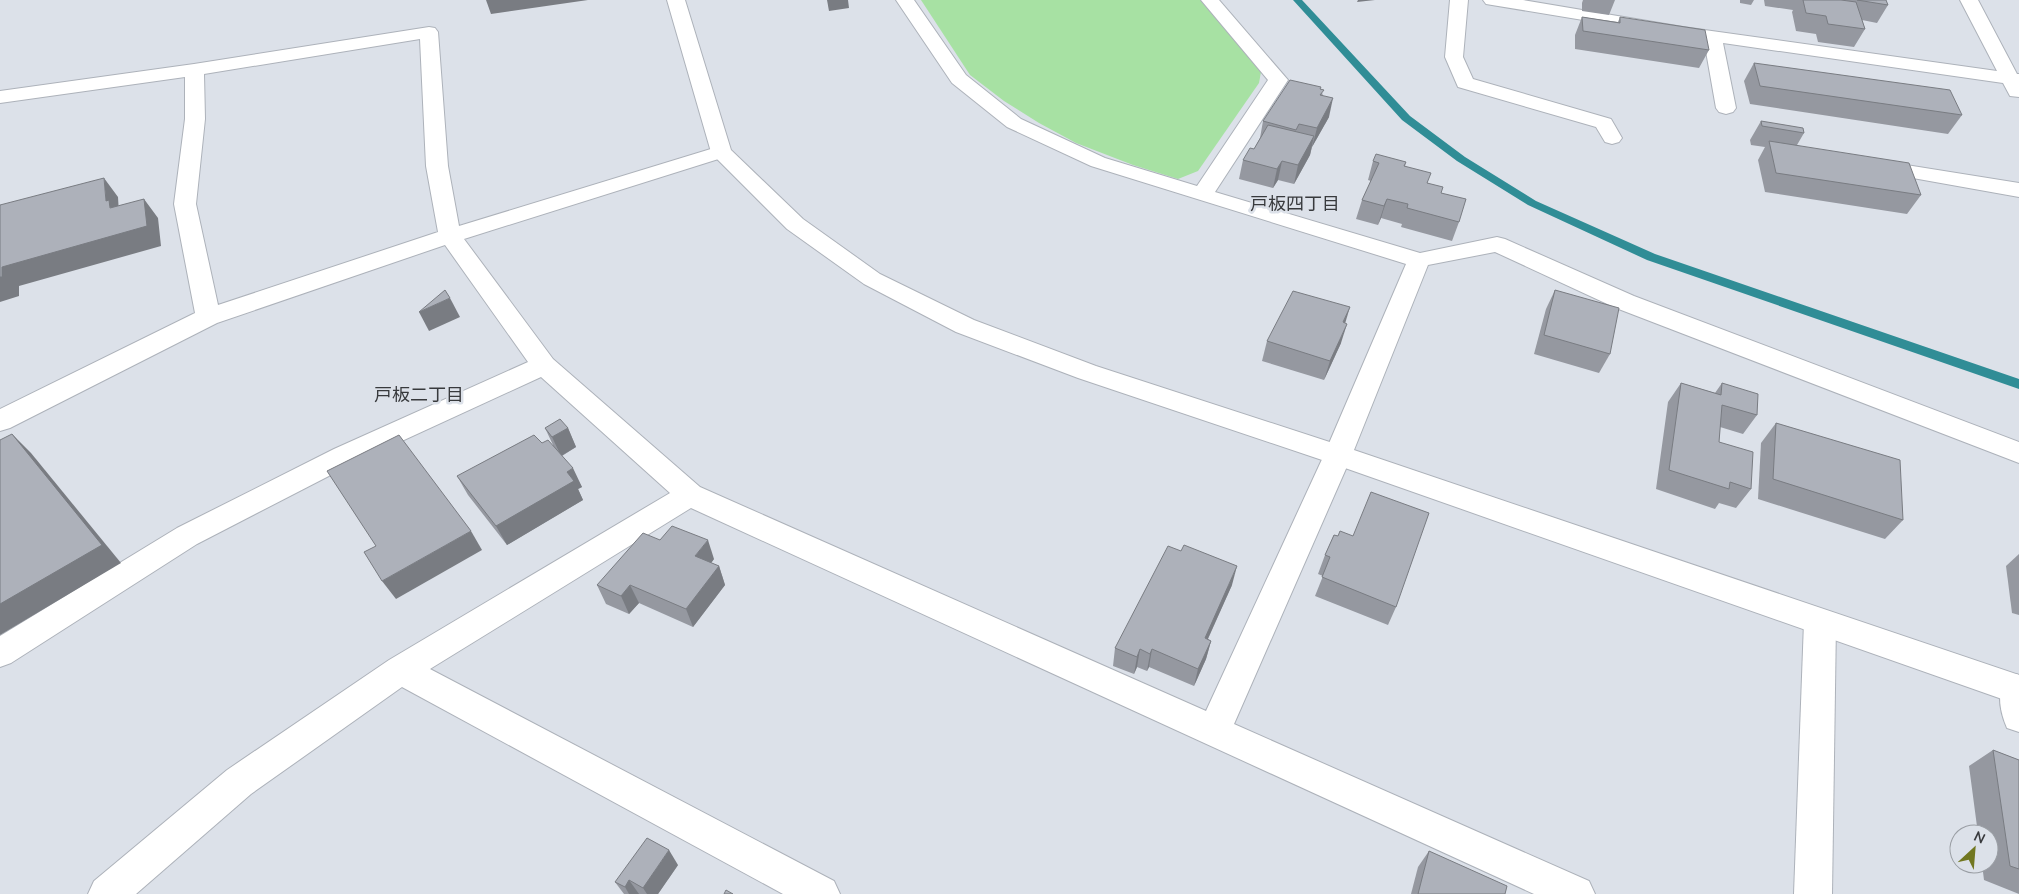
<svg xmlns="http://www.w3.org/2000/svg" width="2019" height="894" font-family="'Nunito Sans','Noto Sans JP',sans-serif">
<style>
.green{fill:#a7e1a3}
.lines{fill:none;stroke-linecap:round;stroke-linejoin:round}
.stream{fill:#308d96;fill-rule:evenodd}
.service-casing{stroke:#adb2ba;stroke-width:2}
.minor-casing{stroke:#adb2ba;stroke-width:2}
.tertiary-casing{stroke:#adb2ba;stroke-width:2}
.service{fill:#fff;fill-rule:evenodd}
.minor{fill:#fff;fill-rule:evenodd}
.tertiary{fill:#fff;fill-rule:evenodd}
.wall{fill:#9598a0}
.shaded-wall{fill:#797c82}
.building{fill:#adb1ba;stroke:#797c82}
.labels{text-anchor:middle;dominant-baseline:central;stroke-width:5;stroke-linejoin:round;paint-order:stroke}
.neighbourhood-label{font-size:18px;fill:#383a3d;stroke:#dce1e9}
</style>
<rect width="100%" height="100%" fill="#dce1e9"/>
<polygon class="green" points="921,0 1203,0 1261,72 1259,83 1198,171 1178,179 1133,165 1076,143 1039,123 1004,101 970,75"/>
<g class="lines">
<polygon class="stream" points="1293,0 1302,0 1410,116 1465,157 1536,201 1655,254 2019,379 2019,389 1647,260 1528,205 1457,161 1402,120"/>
<g class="service-casing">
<path id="service" d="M 2016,674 L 2019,675 L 2019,732 L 2007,728 C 2000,712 1997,694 2004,679 Z"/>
</g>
<g class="minor-casing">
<g id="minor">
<path d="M 896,0 L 914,0 L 966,75 L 1021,119 L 1105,158 L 1197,186 L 1268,80 L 1201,0 L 1219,0 L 1288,80 L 1215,192 L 1420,253 L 1497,237 L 1505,239 L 1634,296 L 2019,442 L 2019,463 L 1616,308 L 1495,252 L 1428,265 L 1352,455 L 1234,724 L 1589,881 L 1595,894 L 1534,894 L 691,508 L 430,669 L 834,881 L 840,894 L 783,894 L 402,687 L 251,794 L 136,894 L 88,894 L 94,881 L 227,770 L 389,660 L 670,493 L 541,377 L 354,463 L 197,544 L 11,663 L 0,667 L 0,636 L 177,528 L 334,449 L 528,362 L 445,245 L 217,323 L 10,428 L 0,431 L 0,409 L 195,313 L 174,204 L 185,119 L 185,77 L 0,103 L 0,91 L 194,64 L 429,27 L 435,28 L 438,32 L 448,166 L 459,226 L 714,148 L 721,146 L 728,148 L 731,152 L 728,156 L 464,239 L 553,359 L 700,487 L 1206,711 L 1324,455 L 1406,264 L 1091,166 L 1007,127 L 952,83 ZM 420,39 L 426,166 L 438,232 L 218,305 L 196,204 L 205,119 L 204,74 Z"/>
<polygon points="1450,0 1468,0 1463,57 1473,79 1611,119 1622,138 1619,142 1612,144 1605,142 1596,127 1458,87 1445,57"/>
<polygon points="1483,0 1523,0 1683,27 1997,71 1960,0 1978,0 2017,74 2019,74 2019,97 2010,96 2003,83 1723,43 1736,108 1733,112 1726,114 1719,112 1716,108 1704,40 1492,5 1486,4"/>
<polygon points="1875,160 2019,183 2019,197 1868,170 1864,166 1868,162"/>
<polygon points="1820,609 1831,613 1836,622 1832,894 1794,894 1804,622 1809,613"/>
</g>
</g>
<g class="tertiary-casing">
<polygon id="tertiary" points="667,0 685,0 731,150 803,219 880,274 974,320 1096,366 1348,448 2019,675 2019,705 1328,462 1078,378 956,332 864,284 787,229 714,156 711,152"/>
</g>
<use href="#service" class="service"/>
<use href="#minor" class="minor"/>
<use href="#tertiary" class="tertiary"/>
</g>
<g class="wall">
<polygon points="1583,0 1615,0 1609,15 1582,11 1582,3"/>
<polygon points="1740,0 1754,0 1751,5 1740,3"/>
<polygon points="1764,0 1886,0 1888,5 1877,23 1862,20 1865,29 1854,47 1818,42 1816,34 1796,31 1792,12 1793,10 1765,6"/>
<polygon points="1582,17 1618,22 1620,17 1709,50 1699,68 1575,49 1575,35"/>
<polygon points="1754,63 1962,115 1948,134 1750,104 1744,81"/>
<polygon points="1321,89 1329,117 1312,147 1310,155 1294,184 1278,180 1273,188 1239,179 1243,160 1254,149 1260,138 1263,121"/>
<polygon points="1761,121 1804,133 1797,145 1921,195 1907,214 1765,192 1758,160 1765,147 1751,145 1750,140"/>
<polygon points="1373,161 1406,162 1405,166 1441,193 1459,222 1452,241 1401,227 1402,224 1381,218 1378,225 1356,219 1362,200 1371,181 1368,180"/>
<polygon points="1555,290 1610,354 1599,373 1534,354 1546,309"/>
<polygon points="1267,341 1341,343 1324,380 1262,361"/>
<polygon points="1681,383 1715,393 1722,383 1757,415 1743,434 1720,427 1719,442 1751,489 1736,508 1719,503 1715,509 1656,489 1668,402"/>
<polygon points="1776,423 1903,520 1885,539 1758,499 1761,443"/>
<polygon points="545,428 568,428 576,447 562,456 582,487 578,489 583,500 507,545 468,495 457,476 553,445"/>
<polygon points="1334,535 1396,607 1388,625 1315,596 1323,576 1318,574 1325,555"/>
<polygon points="2019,554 2019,615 2012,613 2006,566"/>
<polygon points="714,559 711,563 719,566 725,585 693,627 639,603 629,614 606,604 597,585"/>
<polygon points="1232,585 1208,639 1211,641 1206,659 1194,686 1149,667 1147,671 1137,667 1134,674 1113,666 1115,648"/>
<polygon points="1993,750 2019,760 2019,894 1984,880 1982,864 1989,864 1989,834 1978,834 1969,766"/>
<polygon points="1429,851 1505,894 1411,894 1418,867"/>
<polygon points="678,865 658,894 624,894 615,882"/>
</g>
<g class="shaded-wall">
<polygon points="486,0 588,0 491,14"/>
<polygon points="827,0 848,0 849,8 829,11"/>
<polygon points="1358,0 1375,0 1357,2"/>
<polygon points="1333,98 1329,117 1312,147 1317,128"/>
<polygon points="1314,136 1310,155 1294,184 1298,165"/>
<polygon points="1282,161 1278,180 1273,188 1277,169"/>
<polygon points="104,178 118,197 119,214 124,228 106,201"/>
<polygon points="144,199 158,218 161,246 19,286 19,296 0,302 0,277 2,267"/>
<polygon points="1387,199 1381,218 1378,225 1384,206"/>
<polygon points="450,298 460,317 429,331 419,312"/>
<polygon points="1350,307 1344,327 1343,322"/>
<polygon points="1347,324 1341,343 1324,380 1330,361"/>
<polygon points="568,428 576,447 561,456 552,437"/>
<polygon points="12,434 31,453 121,563 0,635 0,604"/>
<polygon points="573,468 582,487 578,489 583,500 507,545 496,526 567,472"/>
<polygon points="471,531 482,550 396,599 382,581"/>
<polygon points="708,540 714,559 702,575 695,556"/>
<polygon points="719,566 725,585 693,627 686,609"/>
<polygon points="1237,566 1232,585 1200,656 1205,638"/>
<polygon points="630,585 639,603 629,614 621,596"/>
<polygon points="1211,641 1206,659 1194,686 1198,669"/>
<polygon points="1140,649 1137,667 1134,674 1137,657"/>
<polygon points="1152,649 1149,667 1147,671 1150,654"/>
<polygon points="669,850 678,865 658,894 647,894 643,888"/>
<polygon points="629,880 639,894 629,894 625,887"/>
</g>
<g class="building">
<polygon points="1803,0 1841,0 1856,2 1865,29 1828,24 1826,16 1806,13"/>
<polygon points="1857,0 1886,0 1888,5"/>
<polygon points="1582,17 1620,23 1620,17 1705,30 1709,50 1583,31"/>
<polygon points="1754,63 1950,90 1962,115 1760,86"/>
<polygon points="1290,80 1321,87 1320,89 1324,90 1320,95 1333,98 1317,128 1299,124 1296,130 1263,121"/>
<polygon points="1761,121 1803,128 1804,133 1762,126"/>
<polygon points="1268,125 1314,136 1298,165 1282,161 1277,169 1243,160 1250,148 1254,149"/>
<polygon points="1769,141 1909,163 1921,195 1776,173"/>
<polygon points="1376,154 1406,162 1404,166 1431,173 1427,183 1443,187 1441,193 1466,199 1459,222 1407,208 1408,204 1387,199 1384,206 1362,200 1379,163 1373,161"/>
<polygon points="104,178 106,201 109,200 110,208 144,199 147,226 2,267 2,277 0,277 0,205"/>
<polygon points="445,290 450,298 419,312"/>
<polygon points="1555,290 1619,308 1610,354 1544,335"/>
<polygon points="1293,291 1350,307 1343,322 1347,324 1330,361 1267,341"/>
<polygon points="1681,383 1721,395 1722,383 1758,394 1757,415 1722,405 1719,442 1753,452 1751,489 1730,482 1729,489 1669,470"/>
<polygon points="560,419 568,428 552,437 545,428"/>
<polygon points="1776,423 1900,460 1903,520 1773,479"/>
<polygon points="12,434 102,545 0,604 0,440"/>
<polygon points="399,435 471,531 382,581 364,552 376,546 327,471"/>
<polygon points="534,435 542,443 548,440 573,468 567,472 574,481 496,526 457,476"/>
<polygon points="1371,492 1429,513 1396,607 1322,577 1330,557 1325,555 1334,535 1338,536 1340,531 1353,536"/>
<polygon points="672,526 708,540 695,556 719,566 686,609 630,585 621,596 597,585 643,533 660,540"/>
<polygon points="1184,545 1237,566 1205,638 1211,641 1198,669 1152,649 1150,654 1140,649 1137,657 1115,648 1168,546 1181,551"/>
<polygon points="1993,750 2019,760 2019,869 2010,866"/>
<polygon points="647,838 669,850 643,888 629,880 625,887 615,882"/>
<polygon points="1429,851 1507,886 1505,894 1418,894"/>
<polygon points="726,890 733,894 724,894"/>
</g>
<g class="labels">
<g class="neighbourhood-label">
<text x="1295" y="204">戸板四丁目</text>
<text x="419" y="395">戸板二丁目</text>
</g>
</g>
<g transform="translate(1974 849) rotate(26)"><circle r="24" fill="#dce1e9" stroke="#9a9ea4"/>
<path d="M0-4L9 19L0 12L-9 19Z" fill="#717720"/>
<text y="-8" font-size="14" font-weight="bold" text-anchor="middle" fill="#383a3d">N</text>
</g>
</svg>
